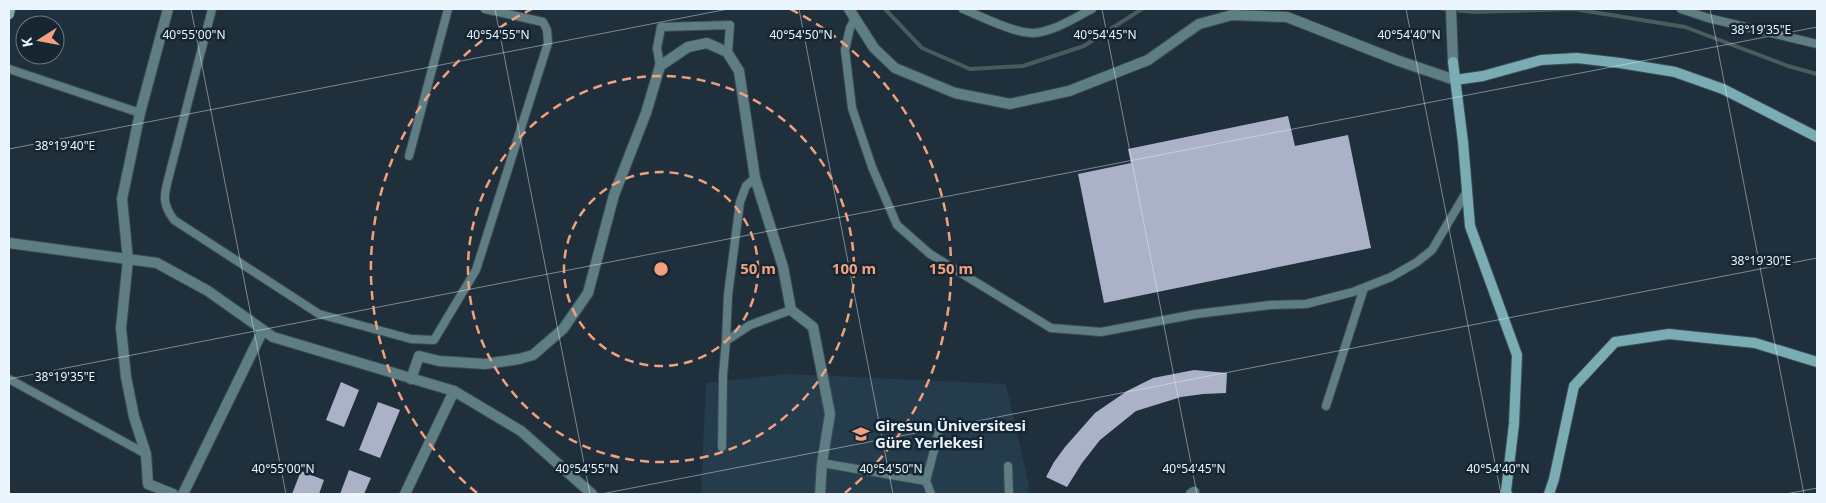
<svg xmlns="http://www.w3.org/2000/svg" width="1826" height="503" font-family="'Noto Sans',sans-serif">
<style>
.built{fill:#253c4d}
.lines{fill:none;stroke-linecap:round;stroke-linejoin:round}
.stream{stroke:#495c5b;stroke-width:4}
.building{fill:#abb1c7}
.lane-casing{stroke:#3b4c57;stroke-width:10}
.street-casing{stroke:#3b4c57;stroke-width:12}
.secondary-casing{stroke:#3b4c57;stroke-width:12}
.lane{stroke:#5f7e83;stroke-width:8}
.street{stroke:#5f7e83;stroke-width:10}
.secondary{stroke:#79acb3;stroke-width:10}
.ticks{fill:none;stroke:#eaf5fd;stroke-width:1;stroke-opacity:0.45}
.ring{fill:none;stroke:#f2a17e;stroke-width:2.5;stroke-dasharray:9 6}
.labels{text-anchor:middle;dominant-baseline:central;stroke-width:5;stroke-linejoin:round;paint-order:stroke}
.poi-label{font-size:15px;font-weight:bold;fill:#eaf5fd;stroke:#152632;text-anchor:start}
.ticks-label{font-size:12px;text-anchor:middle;fill:#eaf5fd;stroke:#152632;stroke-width:5;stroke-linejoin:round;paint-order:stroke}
.centre{fill:#f2a17e;stroke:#152632;stroke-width:2.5}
.ring-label{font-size:15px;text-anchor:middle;font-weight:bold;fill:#f2a17e;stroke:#152632;stroke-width:5;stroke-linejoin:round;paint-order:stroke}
</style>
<rect width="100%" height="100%" fill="#1f303c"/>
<polygon class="built" points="786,374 1006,384 1029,485 1028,494 701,494 706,383"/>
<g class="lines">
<g class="stream">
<polyline points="885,9 922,48 970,69 1023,66 1084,46 1142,9"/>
<polyline points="1443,9 1475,12 1574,9 1685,27 1788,66 1817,74"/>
</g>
</g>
<g class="building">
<polygon points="1288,116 1295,146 1348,135 1371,248 1104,303 1078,174 1131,163 1128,149"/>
<polygon points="1194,370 1227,373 1226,393 1203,394 1181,397 1136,411 1100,440 1082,463 1067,487 1046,477 1054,462 1065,447 1095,413 1127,391 1153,378"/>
<polygon points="341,382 359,390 344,427 326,420"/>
<polygon points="378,402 400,410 380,458 359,450"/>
<polygon points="349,470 371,478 364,494 340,494"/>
<polygon points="301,471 324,480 319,494 292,494"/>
</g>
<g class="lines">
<g class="lane-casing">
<g id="lane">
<path d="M 212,9 L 170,172 C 165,193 160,201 174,220 L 319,314 L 411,339 L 434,340 L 476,270 L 548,43 L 547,30 L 543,22 L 485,9"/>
<path d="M 963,9 C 980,16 1016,34 1034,33 C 1055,31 1074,18 1092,9"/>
<polyline points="1681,9 1708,18 1817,44"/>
<polyline points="854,20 850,28 845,50 852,108 872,167 897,225 930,254 1051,328 1101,332 1196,314 1270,305 1306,304 1353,292 1391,277 1417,262 1432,250 1467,191"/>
<polyline points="660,66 657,48 661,27 730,25 728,53"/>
<polyline points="9,69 140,113"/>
<polyline points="409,156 448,9"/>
<polyline points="726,341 728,295 740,202 746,186 755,178"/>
<polyline points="9,379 146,454"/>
<polyline points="1326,406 1364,288"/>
<polyline points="722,447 723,375 726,341 750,325 791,310"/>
<polyline points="822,463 926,481 931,494"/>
<polyline points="1008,466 1009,494"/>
<polyline points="926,481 939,431"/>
</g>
</g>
<g class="street-casing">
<g id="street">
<polyline points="168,9 140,113 122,199 128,260 121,328 126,377 134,417 146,454 148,484 173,494"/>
<polyline points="849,9 874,48 895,68 955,93 1010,104 1069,91 1148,60 1199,24 1232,15 1287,17 1399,61 1455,80"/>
<polyline points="1451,9 1453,62"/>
<polyline points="9,243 157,263 208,291 273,337 454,391 521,431 592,494"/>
<polyline points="411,379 419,356 439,361 485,364 519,359 533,355 563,329 588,293 614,195 646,113 660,66 688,47 707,43 727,52 739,71 755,178 783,267 791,310 813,327 830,414 822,463 820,494"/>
<polyline points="183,494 263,330"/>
<polyline points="405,494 454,391"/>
<polyline points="1191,494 1194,492"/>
</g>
</g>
<g class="secondary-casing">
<g id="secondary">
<polyline points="9,14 10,9"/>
<polyline points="1453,62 1463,142 1470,226 1517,355 1514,424 1506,491 1507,494"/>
<polyline points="1455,80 1483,76 1541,60 1577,58 1620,63 1675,72 1723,89 1817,137"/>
<polyline points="1549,494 1554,479 1574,386 1615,342 1669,334 1755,343 1817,362"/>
</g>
</g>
<use href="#lane" class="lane"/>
<use href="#street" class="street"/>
<use href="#secondary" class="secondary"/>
</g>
<path class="ticks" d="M 191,9 L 286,494M 495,9 L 590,494M 799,9 L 893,494M 1102,9 L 1197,494M 1406,9 L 1501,494M 1710,9 L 1804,494M 9,149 L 728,9M 9,379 L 1817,27M 601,494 L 1817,258M 1786,494 L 1817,488"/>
<g class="ring">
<circle cx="661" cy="269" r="97"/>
<circle cx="661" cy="269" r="193"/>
<path d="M477 493A290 290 0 0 1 532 9M790 9A290 290 0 0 1 845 493"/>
</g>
<defs>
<g id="university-bare" transform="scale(1.35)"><path d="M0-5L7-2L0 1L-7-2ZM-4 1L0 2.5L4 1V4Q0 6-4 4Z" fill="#f2a17e" stroke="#152632" stroke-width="2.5" paint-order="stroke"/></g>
</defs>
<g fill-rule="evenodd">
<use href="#university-bare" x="861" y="434"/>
</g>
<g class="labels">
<g class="poi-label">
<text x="875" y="425">Giresun Üniversitesi<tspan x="875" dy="17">Güre Yerlekesi</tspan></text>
</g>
</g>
<g class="ticks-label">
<text x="1761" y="34">38°19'35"E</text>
<text x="194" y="39">40°55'00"N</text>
<text x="498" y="39">40°54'55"N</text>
<text x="801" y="39">40°54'50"N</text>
<text x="1105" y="39">40°54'45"N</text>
<text x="1409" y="39">40°54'40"N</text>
<text x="65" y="150">38°19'40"E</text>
<text x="1761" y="265">38°19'30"E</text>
<text x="65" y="381">38°19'35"E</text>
<text x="283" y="473">40°55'00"N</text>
<text x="587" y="473">40°54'55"N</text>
<text x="891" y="473">40°54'50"N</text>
<text x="1194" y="473">40°54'45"N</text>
<text x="1498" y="473">40°54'40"N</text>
</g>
<circle cx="661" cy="269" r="8" class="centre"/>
<g class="ring-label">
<text x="758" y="274">50 m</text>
<text x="854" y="274">100 m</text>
<text x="951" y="274">150 m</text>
</g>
<rect width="1826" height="503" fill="none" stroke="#eaf5fd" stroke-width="20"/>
<g transform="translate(40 40) rotate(259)"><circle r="24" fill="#152632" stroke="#6a7983"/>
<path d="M0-4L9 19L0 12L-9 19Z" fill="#f2a17e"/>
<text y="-8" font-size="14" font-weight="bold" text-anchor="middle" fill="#eaf5fd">K</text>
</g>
</svg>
